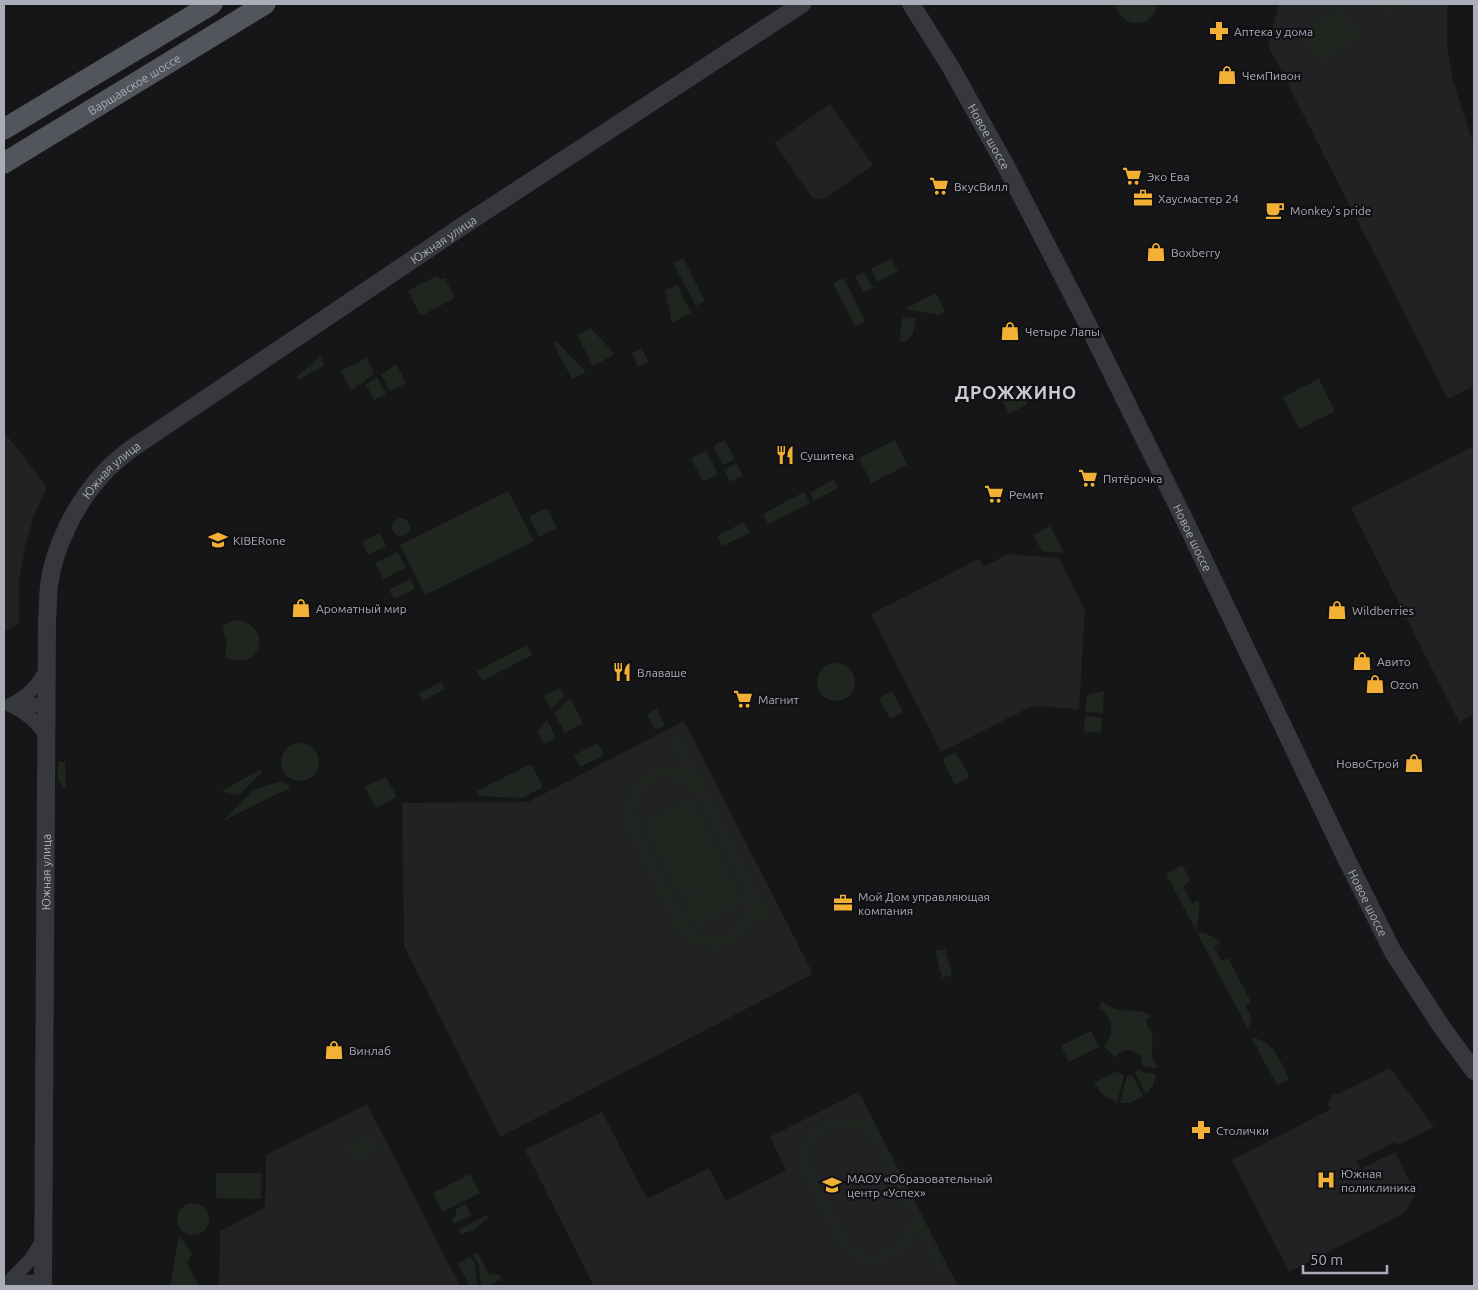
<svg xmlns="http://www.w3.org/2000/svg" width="1478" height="1290" font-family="Ubuntu,sans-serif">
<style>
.built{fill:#222225}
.green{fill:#1e261f;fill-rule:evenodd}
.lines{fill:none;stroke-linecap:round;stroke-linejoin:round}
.minor{stroke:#37383d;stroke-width:14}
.tertiary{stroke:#37383d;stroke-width:18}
.primary{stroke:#53555c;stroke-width:21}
.labels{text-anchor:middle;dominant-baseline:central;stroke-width:4.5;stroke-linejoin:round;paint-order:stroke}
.poi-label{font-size:12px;fill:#a8adb8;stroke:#111113;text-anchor:start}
.street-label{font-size:12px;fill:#a8adb8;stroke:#111113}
.district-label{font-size:18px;font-weight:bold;letter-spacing:1px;fill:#c9ccd4;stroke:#111113}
</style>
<rect width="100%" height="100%" fill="#161618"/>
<g class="built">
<polygon points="1279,4 1447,4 1447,46 1453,81 1474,146 1474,386 1448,399 1268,45"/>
<polygon points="830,104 873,165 824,199 813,198 774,143"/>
<polygon points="4,432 47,487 34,515 25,547 19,580 19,623 4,632"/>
<polygon points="1474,446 1474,714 1459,722 1351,508"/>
<polygon points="1008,554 1059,558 1085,610 1079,709 1032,706 941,752 871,614 979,559 983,567"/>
<polygon points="684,721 813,974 500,1137 404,946 402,803 528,802"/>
<polygon points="1390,1068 1434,1127 1397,1145 1395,1142 1357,1161 1361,1169 1395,1152 1415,1192 1406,1212 1289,1272 1232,1160 1331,1109 1328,1104 1331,1095 1338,1094"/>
<polygon points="859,1092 957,1284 953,1286 594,1286 525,1150 602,1112 647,1199 709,1168 726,1201 786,1170 770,1137"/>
<polygon points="367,1104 460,1286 219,1286 220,1231 265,1208 266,1155"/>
</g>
<g class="green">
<path d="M 1115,4 L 1157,4 C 1153,30 1121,29 1115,4 Z"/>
<polygon points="1379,4 1405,4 1387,16"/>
<polygon points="1341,6 1361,35 1319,63 1300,35"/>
<polygon points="683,258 705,301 696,306 673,263"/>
<polygon points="891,259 898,271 877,282 871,269"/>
<polygon points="864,272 873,288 863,292 855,276"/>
<polygon points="438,275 440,279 445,278 455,298 421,316 408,291"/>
<polygon points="844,278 865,321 855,326 833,283"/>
<polygon points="677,285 691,313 672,323 665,290"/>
<polygon points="936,293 945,312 939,315 904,309"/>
<polygon points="903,317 916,319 913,333 906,342 899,341"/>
<polygon points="590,328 615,354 593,366 577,335"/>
<polygon points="556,341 586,372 572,379 553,343"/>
<polygon points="642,348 648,362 638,367 632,353"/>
<polygon points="320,356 325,365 298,380 297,377"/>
<polygon points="367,358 374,374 351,391 341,371"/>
<polygon points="396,364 406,383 390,391 381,375"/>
<polygon points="377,377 386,394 374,400 366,385"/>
<polygon points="1319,379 1335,411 1299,429 1283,397"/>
<polygon points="1031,383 1026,405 1009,414 1001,398"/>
<polygon points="725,440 735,459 723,465 713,446"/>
<polygon points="895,440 907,465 871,483 859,458"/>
<polygon points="706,451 718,474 703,482 691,458"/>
<polygon points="736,463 743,475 730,482 724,470"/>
<polygon points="833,480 838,488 814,501 810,493"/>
<polygon points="508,491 534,541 425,595 400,545"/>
<polygon points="804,492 810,503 768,524 763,514"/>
<polygon points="547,508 557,528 539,537 529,517"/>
<circle cx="401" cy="527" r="9"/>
<polygon points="744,522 750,533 722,546 717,536"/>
<polygon points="1050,526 1064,553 1042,551 1033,535"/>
<polygon points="380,533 386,546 368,555 362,542"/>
<polygon points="398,552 406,568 383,579 375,563"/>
<polygon points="410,579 415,589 394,599 389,590"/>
<path d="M 236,620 C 274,625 262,673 225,657 L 227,644 L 222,628 L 227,623 Z"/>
<polygon points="527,645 532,655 482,681 477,671"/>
<circle cx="836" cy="682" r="19"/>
<polygon points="441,682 445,689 422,701 419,694"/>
<polygon points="560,688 564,696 551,709 544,696"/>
<polygon points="892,691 903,712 890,719 879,698"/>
<polygon points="1104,691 1103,713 1085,712 1087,695"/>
<polygon points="570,698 583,723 565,733 554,713"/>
<polygon points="657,709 665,726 655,730 647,714"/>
<polygon points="1085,716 1102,718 1101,733 1084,732"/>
<polygon points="547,720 556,738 544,744 537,731"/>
<path d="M 679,735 L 771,920 L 762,925 L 757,918 C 737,954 701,959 675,925 L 627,828 C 619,788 644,760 684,770 L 670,739 ZM 663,778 C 677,779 686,782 696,792 L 746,893 C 747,897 748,901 748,905 C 748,912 745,917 741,923 C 731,937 710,941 695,931 C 692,929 689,926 687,923 L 637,824 C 632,800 639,787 663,778 Z"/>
<polygon points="598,743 604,755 580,767 574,755"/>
<circle cx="300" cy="762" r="19"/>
<polygon points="956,752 970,777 955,785 942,759"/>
<path d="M 58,762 L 65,762 L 66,790 C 56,782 58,773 58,762 Z"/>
<polygon points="531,764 543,787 522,798 480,796 477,791"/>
<polygon points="260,770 262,772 239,795 221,791"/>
<polygon points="386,777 397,797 376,808 365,787"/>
<polygon points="281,781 291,787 223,821 253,790"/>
<polygon points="691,798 729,874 681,898 643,822"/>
<polygon points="1182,865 1191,881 1183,886 1192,904 1199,900 1199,917 1196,930 1166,874"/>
<polygon points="729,875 743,903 695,927 682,900"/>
<polygon points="1200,932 1212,936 1221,943 1214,947 1222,961 1228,958 1251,1002 1245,1005 1252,1018 1248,1029 1198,935"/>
<polygon points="945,949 952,975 942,978 935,951"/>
<path d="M 1102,1001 C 1122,1018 1134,1004 1151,1016 L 1146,1020 C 1146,1030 1157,1029 1151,1041 L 1153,1044 C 1151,1052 1151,1059 1157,1066 L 1156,1068 L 1143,1066 L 1141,1056 C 1132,1048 1122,1048 1115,1058 L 1104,1046 C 1115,1034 1114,1017 1099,1008 Z"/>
<polygon points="1091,1031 1099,1047 1069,1062 1061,1046"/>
<path d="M 1251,1037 C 1276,1043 1278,1058 1289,1079 L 1277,1085 Z"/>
<polygon points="1137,1069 1146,1073 1156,1074 1153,1086 1146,1094 1135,1073"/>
<polygon points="1117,1071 1124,1076 1117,1102 1103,1095 1094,1083"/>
<polygon points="1132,1075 1143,1096 1130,1103 1120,1103 1127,1076"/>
<path d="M 864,1106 L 950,1276 L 944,1279 L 917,1228 C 909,1245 903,1256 883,1261 C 849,1270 835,1237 823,1213 C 817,1200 810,1187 804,1175 C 793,1134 825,1108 864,1122 L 858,1110 ZM 839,1125 C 853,1126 864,1128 872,1140 L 908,1210 C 909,1218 909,1225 906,1233 C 897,1251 874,1261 856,1249 C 853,1247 850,1244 847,1241 L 812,1172 C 807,1147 814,1132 839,1125 Z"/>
<polygon points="370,1134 378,1149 354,1161 346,1146"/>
<polygon points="216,1173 261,1173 261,1199 216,1198"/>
<polygon points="470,1174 480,1193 442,1212 433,1193"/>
<circle cx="193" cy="1219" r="16"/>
<polygon points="466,1204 471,1215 454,1224 452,1220 456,1214 456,1209"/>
<polygon points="489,1214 490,1216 473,1230 461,1234 458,1230"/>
<polygon points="179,1235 192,1254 187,1263 199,1286 171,1286 172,1275"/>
<polygon points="477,1252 489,1274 500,1275 501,1279 488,1286 481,1286 479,1266 473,1255"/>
<polygon points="470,1257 475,1263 477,1286 469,1286 458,1263"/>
</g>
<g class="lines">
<g class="minor">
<path d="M 10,705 C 28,696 38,686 47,668"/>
<path d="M 10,705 C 26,712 37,721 46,736"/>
<polyline points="12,705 46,705"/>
<polyline points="5,1286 31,1259 43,1240"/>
<polyline points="11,1286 23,1282 42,1281"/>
</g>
<g class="tertiary">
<path id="s1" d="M 911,4 L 950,66 L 1007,168 L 1088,325 L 1187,525 L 1345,856 L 1393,952 L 1441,1026 L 1474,1071"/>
<path id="s2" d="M 43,1286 L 47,620 C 48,608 48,596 49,585 C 54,547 76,503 102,475 C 110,465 121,457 131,449 L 467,223 L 802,4"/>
</g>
<g class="primary">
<polyline points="4,129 212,4"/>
<path id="s3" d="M 4,163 L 265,4"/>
</g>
</g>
<defs>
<g id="pharmacy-bare" transform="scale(1.5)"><path d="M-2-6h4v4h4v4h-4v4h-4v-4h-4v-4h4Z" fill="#f2b134" stroke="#111113" stroke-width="2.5" paint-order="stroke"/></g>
<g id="shop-bare" transform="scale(1.5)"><path d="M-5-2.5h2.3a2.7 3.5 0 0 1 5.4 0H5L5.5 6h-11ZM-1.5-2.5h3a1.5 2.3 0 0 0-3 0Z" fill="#f2b134" stroke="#111113" stroke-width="2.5" paint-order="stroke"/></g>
<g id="supermarket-bare" transform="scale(1.5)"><path d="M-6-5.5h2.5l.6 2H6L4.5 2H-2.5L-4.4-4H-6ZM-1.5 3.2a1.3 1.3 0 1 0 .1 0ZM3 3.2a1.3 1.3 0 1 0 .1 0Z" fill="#f2b134" stroke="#111113" stroke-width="2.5" paint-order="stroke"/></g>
<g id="office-bare" transform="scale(1.5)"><path d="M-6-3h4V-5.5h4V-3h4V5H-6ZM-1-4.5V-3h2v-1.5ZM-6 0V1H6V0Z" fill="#f2b134" stroke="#111113" stroke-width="2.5" paint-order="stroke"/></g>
<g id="cafe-bare" transform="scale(1.5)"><path d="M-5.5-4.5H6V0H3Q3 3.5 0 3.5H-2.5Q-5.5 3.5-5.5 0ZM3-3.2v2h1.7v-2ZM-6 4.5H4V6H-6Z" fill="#f2b134" stroke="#111113" stroke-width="2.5" paint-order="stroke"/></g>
<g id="restaurant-bare" transform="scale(1.5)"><path d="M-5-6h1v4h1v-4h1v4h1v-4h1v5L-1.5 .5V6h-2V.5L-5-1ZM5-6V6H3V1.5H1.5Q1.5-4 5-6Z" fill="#f2b134" stroke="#111113" stroke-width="2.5" paint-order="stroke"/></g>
<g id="school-bare" transform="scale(1.5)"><path d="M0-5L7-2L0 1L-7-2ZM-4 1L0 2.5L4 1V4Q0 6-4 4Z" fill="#f2b134" stroke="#111113" stroke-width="2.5" paint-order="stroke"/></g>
<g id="hospital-bare" transform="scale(1.5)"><path d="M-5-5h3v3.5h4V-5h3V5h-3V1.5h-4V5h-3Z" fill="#f2b134" stroke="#111113" stroke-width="2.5" paint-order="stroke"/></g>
</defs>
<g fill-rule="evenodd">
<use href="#pharmacy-bare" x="1219" y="31"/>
<use href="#shop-bare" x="1227" y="75"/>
<use href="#supermarket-bare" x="1132" y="176"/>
<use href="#supermarket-bare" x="939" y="186"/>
<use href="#office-bare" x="1143" y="198"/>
<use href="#cafe-bare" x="1275" y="210"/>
<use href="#shop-bare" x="1156" y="252"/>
<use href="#shop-bare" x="1010" y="331"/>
<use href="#restaurant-bare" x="785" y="455"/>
<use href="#supermarket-bare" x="1088" y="478"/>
<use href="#supermarket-bare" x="994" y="494"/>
<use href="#school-bare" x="218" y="540"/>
<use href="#shop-bare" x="301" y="608"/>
<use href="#shop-bare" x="1337" y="610"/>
<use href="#shop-bare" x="1362" y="661"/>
<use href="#restaurant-bare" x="622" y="672"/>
<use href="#shop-bare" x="1375" y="684"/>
<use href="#supermarket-bare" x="743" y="699"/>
<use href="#shop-bare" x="1414" y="763"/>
<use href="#office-bare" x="843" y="903"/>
<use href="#shop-bare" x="334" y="1050"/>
<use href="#pharmacy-bare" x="1201" y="1130"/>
<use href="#hospital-bare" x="1326" y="1180"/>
<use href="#school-bare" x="832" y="1185"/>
</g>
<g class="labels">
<g class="poi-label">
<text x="1234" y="31">Аптека у дома</text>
<text x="1242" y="75">ЧемПивон</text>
<text x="1147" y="176">Эко Ева</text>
<text x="954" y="186">ВкусВилл</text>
<text x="1158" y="198">Хаусмастер 24</text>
<text x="1290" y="210">Monkey’s pride</text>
<text x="1171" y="252">Boxberry</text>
<text x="1025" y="331">Четыре Лапы</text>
<text x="800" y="455">Сушитека</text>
<text x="1103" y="478">Пятёрочка</text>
<text x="1009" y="494">Ремит</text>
<text x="233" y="540">KIBERone</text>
<text x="316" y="608">Ароматный мир</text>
<text x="1352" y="610">Wildberries</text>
<text x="1377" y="661">Авито</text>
<text x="637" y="672">Влаваше</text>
<text x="1390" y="684">Ozon</text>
<text x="758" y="699">Магнит</text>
<text x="1399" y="763" text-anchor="end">НовоСтрой</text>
<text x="858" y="896">Мой Дом управляющая<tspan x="858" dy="14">компания</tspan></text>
<text x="349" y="1050">Винлаб</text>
<text x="1216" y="1130">Столички</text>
<text x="1341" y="1173">Южная<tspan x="1341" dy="14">поликлиника</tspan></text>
<text x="847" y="1178">МАОУ «Образовательный<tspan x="847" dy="14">центр «Успех»</tspan></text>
</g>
<g class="street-label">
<text stroke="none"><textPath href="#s3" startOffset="152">Варшавское шоссе</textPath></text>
<text stroke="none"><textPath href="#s1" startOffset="154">Новое шоссе</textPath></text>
<text stroke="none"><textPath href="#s2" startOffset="1240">Южная улица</textPath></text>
<text stroke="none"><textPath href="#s2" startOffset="835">Южная улица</textPath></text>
<text stroke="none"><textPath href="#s1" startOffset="604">Новое шоссе</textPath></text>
<text stroke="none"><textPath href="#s2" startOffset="414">Южная улица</textPath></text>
<text stroke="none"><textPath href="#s1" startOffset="1009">Новое шоссе</textPath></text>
</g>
<g class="district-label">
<text x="1016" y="392">ДРОЖЖИНО</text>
</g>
</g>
<rect width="1478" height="1290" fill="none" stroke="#a8adb8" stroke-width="10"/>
<path d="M1303 1265v8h84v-8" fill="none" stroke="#a8adb8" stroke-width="2.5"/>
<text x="1310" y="1265" font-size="15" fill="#a8adb8" stroke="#111113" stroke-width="4" paint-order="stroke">50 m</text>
</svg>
